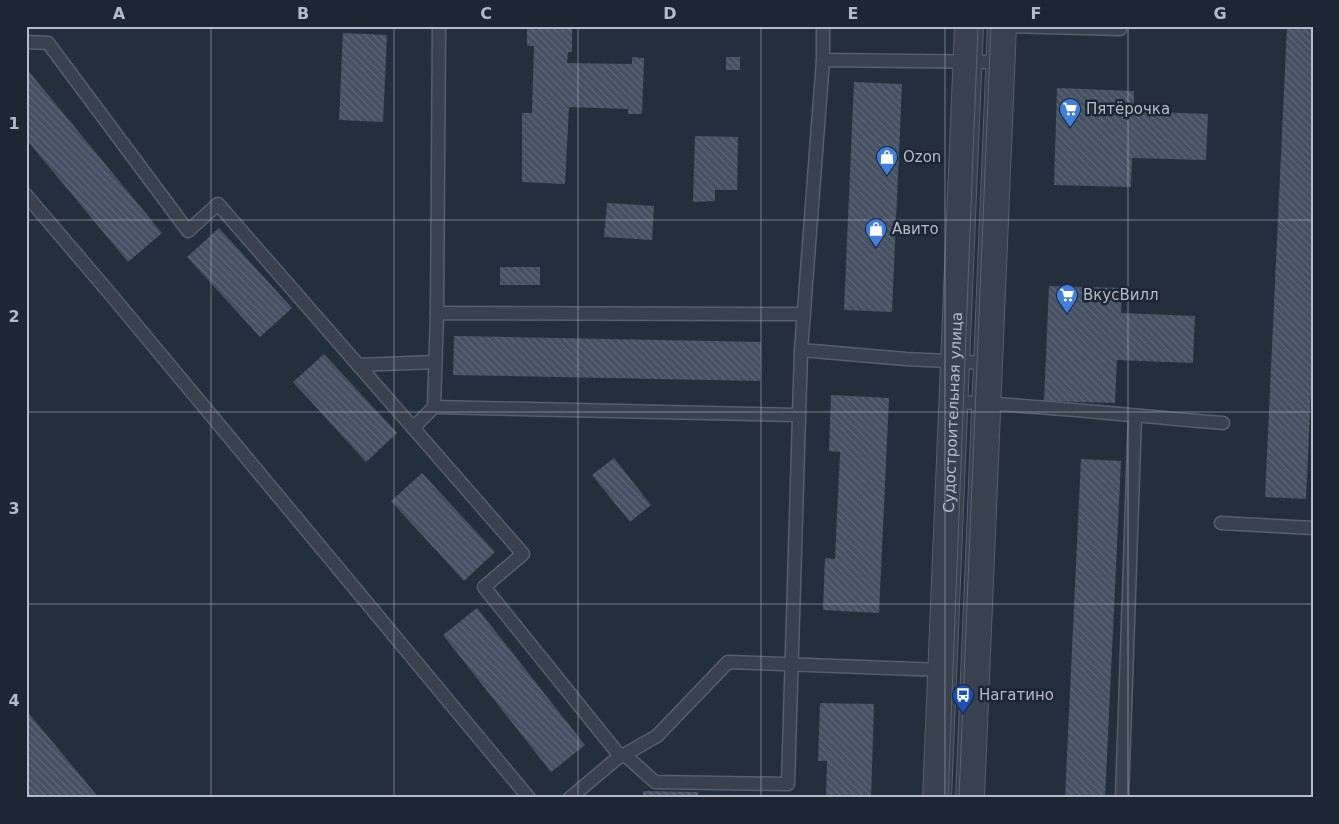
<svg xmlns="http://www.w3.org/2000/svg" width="1339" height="824" font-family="'DejaVu Sans',sans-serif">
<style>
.building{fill:url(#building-back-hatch)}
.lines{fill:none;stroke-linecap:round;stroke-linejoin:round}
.service-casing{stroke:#565f6c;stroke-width:15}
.tertiary-casing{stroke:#565f6c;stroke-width:30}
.service{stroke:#38414e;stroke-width:12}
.tertiary{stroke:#38414e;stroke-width:28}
.tram{stroke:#5a6575;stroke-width:1}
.grid{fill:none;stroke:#b4bcc9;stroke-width:1;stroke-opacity:0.55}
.labels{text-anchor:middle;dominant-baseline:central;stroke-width:5;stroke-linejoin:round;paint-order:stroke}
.poi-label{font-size:15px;fill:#b4bcc9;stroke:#1d2633;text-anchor:start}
.street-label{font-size:15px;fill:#b4bcc9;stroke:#1d2633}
.neatline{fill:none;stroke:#b4bcc9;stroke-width:2}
.grid-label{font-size:16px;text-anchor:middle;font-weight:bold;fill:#b4bcc9}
</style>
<defs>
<pattern id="building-back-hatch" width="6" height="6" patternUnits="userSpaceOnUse" patternTransform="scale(1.25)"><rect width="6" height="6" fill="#455162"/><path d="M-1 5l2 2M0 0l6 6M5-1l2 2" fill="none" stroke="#5d6877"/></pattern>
</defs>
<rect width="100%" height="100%" fill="#242f3e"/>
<g class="building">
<polygon points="527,26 572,26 572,52 568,52 567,63 632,64 632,57 644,58 642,114 628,114 628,109 569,107 565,184 522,182 522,113 532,113 534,46 527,46"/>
<polygon points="1287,26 1313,26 1313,350 1306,499 1265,497"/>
<polygon points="343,33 387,35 383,122 339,120"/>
<rect x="726" y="57" width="14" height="13"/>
<polygon points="26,68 162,233 128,262 26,139"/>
<polygon points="854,82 902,84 892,312 844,310"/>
<polygon points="1057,88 1134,91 1134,111 1208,114 1206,160 1132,158 1131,187 1054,185"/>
<polygon points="695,136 738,137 737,190 715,190 715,201 693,202"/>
<polygon points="607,203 654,206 652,240 604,237"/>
<polygon points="219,228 292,308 260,337 187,257"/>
<rect x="500" y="267" width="40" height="18"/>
<polygon points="1049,286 1122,288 1121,313 1195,316 1193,363 1117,360 1115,403 1044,401"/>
<polygon points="454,336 761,342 760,381 453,375"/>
<polygon points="324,354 397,433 366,462 293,382"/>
<polygon points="831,395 889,398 879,613 823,610 825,558 835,559 840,452 829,451"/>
<polygon points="614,458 651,505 630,522 592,475"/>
<polygon points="1081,459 1121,461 1105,798 1065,798"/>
<polygon points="422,473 495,552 464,581 391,501"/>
<polygon points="477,608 585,745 551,772 443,635"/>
<polygon points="820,703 874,704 871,798 826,798 827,761 818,761"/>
<polygon points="26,710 99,798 26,798"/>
<polygon points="643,791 698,792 698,798 643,798"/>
</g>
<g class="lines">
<g class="service-casing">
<g id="service">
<polyline points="823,26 823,60"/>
<polyline points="1009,26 1120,29"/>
<polyline points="26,42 48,43 188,231 218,204 523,554 484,587 620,756 570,798"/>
<polyline points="26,195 112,296 529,798"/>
<polyline points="437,313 439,26"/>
<polyline points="988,363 906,359 801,350 823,60 1000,62"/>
<polyline points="358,365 435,362"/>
<path d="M 953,402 C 1044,405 1133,416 1223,423"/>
<polyline points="434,407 798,415"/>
<polyline points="413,428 434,407 437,313 804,314"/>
<polyline points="1221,523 1313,528"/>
<polyline points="625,755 655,782 788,784 801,350"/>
<polyline points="620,757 657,736 728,662 942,670"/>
<polyline points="1122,798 1135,416"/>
</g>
</g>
<g class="tertiary-casing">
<g id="tertiary">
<path id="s1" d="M 937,798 L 969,26"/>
<polyline points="970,798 1002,26"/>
</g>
</g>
<use href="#service" class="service"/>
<use href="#tertiary" class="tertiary"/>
<g class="tram">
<polyline points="948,798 978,26"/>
<polyline points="959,798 991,26"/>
</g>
</g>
<path class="grid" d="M 211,26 L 211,798M 394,26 L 394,798M 578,26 L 578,798M 761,26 L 761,798M 945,26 L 945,798M 1128,26 L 1128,798M 26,220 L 1313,220M 26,412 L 1313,412M 26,604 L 1313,604"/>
<defs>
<g id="supermarket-pin" transform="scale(1.125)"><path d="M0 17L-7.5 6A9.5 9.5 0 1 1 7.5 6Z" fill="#3f7fe0" stroke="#1d2633"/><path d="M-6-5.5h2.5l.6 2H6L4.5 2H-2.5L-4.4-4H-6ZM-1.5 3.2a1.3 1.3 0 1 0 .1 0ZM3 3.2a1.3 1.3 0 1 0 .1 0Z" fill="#fff"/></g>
<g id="shop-pin" transform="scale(1.125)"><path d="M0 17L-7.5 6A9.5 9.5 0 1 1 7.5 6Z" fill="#3f7fe0" stroke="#1d2633"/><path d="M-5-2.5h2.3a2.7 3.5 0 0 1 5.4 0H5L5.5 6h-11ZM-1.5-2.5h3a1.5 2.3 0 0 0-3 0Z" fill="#fff"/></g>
<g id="bus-pin" transform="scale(1.125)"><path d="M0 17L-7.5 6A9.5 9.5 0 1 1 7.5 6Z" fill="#1a4fb4" stroke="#1d2633"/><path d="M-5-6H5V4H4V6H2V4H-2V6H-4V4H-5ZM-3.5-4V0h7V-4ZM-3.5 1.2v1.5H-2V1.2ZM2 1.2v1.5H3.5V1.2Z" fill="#fff"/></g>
</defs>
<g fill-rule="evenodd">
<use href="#supermarket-pin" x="1070" y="109"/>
<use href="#shop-pin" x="887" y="157"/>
<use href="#shop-pin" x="876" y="229"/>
<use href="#supermarket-pin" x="1067" y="295"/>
<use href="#bus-pin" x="963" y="695"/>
</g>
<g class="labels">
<g class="poi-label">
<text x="1086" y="109">Пятёрочка</text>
<text x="903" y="157">Ozon</text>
<text x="892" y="229">Авито</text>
<text x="1083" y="295">ВкусВилл</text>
<text x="979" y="695">Нагатино</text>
</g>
<g class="street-label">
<text stroke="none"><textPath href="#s1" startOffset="386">Судостроительная улица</textPath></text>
</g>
</g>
<rect width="1339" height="824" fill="none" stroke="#1d2633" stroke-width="55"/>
<rect x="28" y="28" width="1284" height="768" class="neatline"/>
<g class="grid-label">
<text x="119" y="19">A</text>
<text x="303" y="19">B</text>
<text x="486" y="19">C</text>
<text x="670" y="19">D</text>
<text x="853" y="19">E</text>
<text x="1036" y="19">F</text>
<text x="1220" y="19">G</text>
<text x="14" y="129">1</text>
<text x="14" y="322">2</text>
<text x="14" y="514">3</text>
<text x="14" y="706">4</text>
</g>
</svg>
